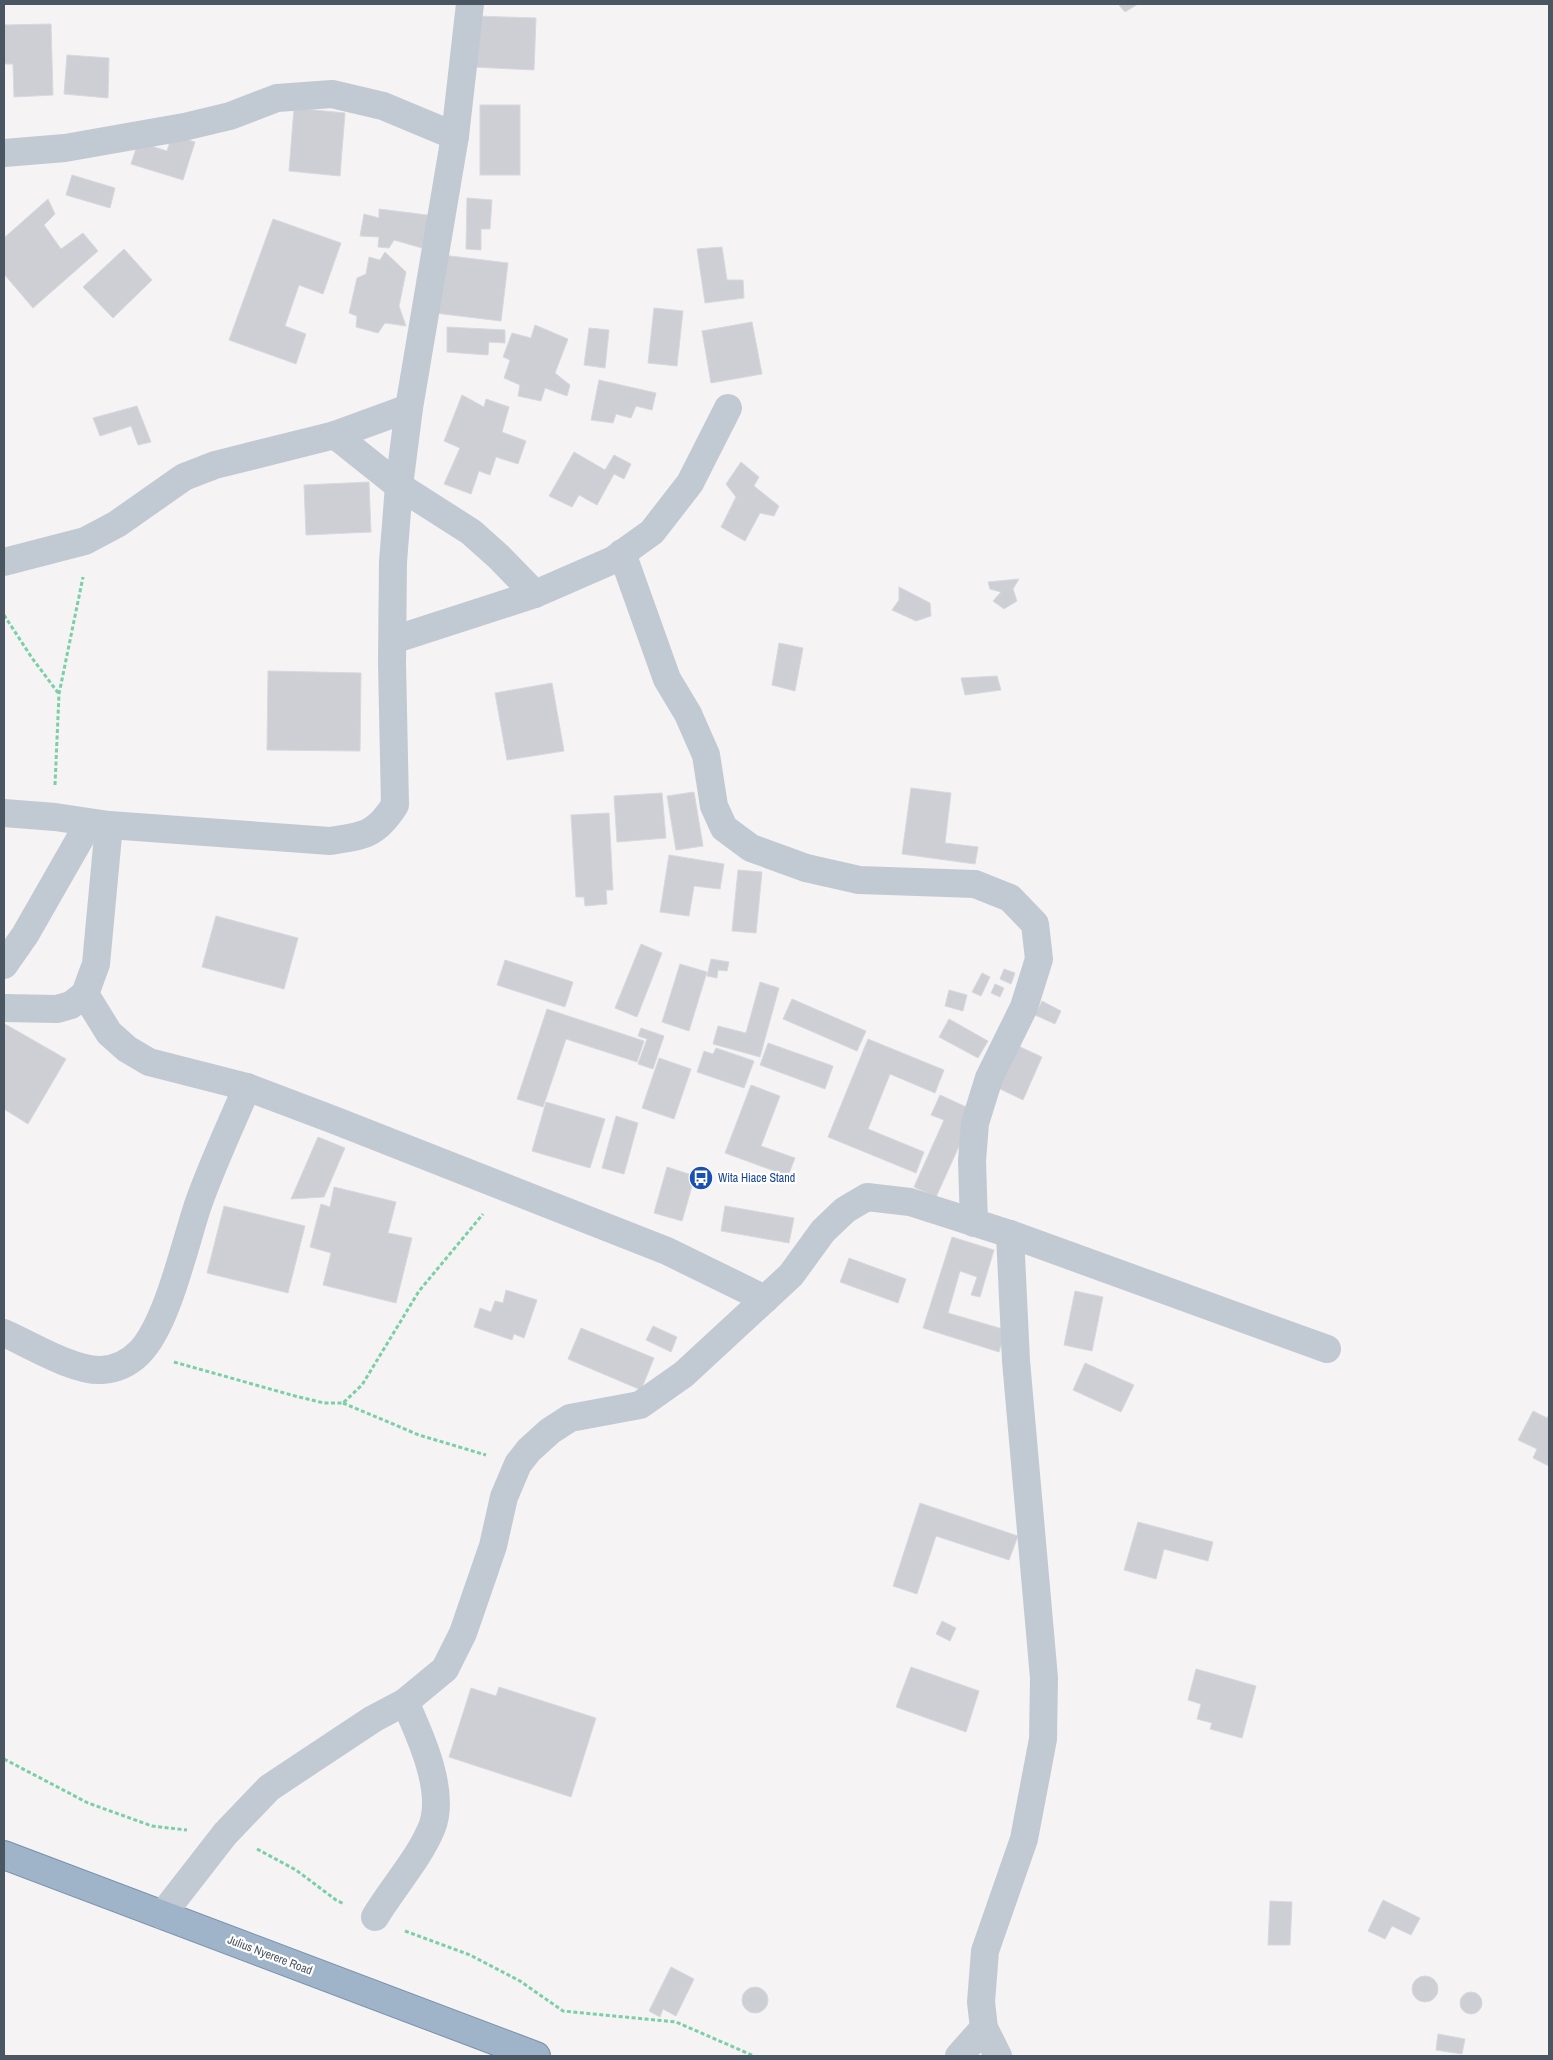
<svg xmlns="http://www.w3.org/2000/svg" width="1553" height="2060" font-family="'Archivo Narrow',sans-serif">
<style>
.building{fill:#cdcfd5;stroke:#d7d9de}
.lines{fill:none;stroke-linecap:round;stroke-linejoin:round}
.trunk-casing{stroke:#7690ad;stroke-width:30}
.path{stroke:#7ad0a6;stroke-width:3;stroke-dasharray:4 2.5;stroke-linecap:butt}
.minor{stroke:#c1cad2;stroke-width:28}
.trunk{stroke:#9fb4c9;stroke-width:28}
.labels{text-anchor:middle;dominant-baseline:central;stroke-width:4.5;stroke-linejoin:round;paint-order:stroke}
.transit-label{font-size:12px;fill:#164399;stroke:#fff;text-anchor:start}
.street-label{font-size:12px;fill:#4a5661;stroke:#fff}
</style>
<rect width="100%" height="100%" fill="#f5f3f3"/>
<g class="building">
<polygon points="1118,4 1138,4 1125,12"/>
<polygon points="475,16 536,18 534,70 473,67"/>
<polygon points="51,24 53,95 14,97 13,64 4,64 4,25"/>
<polygon points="67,55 109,58 108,98 64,94"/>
<rect x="480" y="105" width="40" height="70"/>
<polygon points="294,108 345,113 340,176 289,171"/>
<polygon points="172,135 195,142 183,180 131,164 138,142 167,151"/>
<polygon points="72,175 115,188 110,208 66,195"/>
<polygon points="467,198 492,200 490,229 481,229 481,250 466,249"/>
<polygon points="48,199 55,214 44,225 61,249 83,233 98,251 33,308 4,274 4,238"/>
<polygon points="379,209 435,216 422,248 394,240 389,248 378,247 379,237 360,236 364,214 379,218"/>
<polygon points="273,219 341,243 323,294 299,285 285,326 306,334 296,364 229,340"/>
<polygon points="722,247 727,280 743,280 744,298 705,303 697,249"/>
<polygon points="124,249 152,280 113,318 83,287"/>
<polygon points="385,252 406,272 399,306 406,326 385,323 378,333 356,327 357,316 349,313 357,278 366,274 369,257 380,260"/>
<polygon points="442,255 508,263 501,321 435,313"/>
<polygon points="654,308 683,311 677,366 648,363"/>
<polygon points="752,322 762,374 711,383 702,331"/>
<polygon points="535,325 568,339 555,373 570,385 567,396 545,388 541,401 518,396 520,385 504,378 510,360 503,357 512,333 531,338"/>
<polygon points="447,327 505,330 505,343 489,342 488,355 447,352"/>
<polygon points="589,328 609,330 605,368 584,365"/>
<polygon points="599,380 656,393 652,410 636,406 631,418 616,414 613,423 591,420"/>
<polygon points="462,395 484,407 486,399 509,407 502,432 526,441 518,464 496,457 490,475 479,471 471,494 444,484 460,448 444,441"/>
<polygon points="137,406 151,442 138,445 131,426 100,436 93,418"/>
<polygon points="574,452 605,470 614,455 631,464 624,479 614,474 597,505 579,495 572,507 549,496"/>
<polygon points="741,462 759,477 754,486 779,506 774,516 760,513 745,541 721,527 736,497 726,484"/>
<polygon points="369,482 371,532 306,535 304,485"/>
<polygon points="1019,579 1013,589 1017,601 1004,609 993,601 1001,592 990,589 988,582"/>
<polygon points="899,587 930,603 931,616 916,621 892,610 899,600"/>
<polygon points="779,643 803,648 795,691 772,685"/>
<polygon points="268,671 361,673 360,751 267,750"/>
<polygon points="997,676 1001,690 965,695 961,678"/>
<polygon points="552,683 564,751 507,760 495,693"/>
<polygon points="911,788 951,793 945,843 978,847 975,864 902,854"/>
<polygon points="694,792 703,846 676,850 667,796"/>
<polygon points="662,793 666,838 617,842 614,796"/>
<polygon points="609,813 613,890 606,890 607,904 585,906 584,897 576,897 571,815"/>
<polygon points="669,855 724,864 720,889 694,886 689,916 660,912"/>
<polygon points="738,870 762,872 756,933 732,931"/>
<polygon points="216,916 298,938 284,989 202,967"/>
<polygon points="641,944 662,953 637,1017 615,1008"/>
<polygon points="711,959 729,962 727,971 718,970 717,978 707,976"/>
<polygon points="505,960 573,982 565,1007 497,985"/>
<polygon points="680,964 707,972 689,1031 662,1022"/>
<polygon points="1004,969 1015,973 1011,984 1000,979"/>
<polygon points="982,973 990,977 981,996 972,992"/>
<polygon points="760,982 779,988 760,1057 713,1044 718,1026 746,1033"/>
<polygon points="995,984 1004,988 1000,997 991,993"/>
<polygon points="949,990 967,995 963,1011 945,1006"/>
<polygon points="792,999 866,1031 857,1051 783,1019"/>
<polygon points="1042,1001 1061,1011 1055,1024 1035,1015"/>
<polygon points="547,1009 644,1041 637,1062 566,1039 543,1107 517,1099"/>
<polygon points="949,1019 988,1041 978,1058 939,1037"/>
<polygon points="5,1024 66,1059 28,1124 4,1109"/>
<polygon points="641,1028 664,1036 653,1069 638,1064 647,1039 638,1036"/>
<polygon points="868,1039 944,1070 935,1093 890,1074 868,1129 924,1152 916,1173 828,1137"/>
<polygon points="768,1043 833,1066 825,1089 760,1065"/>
<polygon points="1016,1045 1042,1057 1023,1100 996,1087"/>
<polygon points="716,1048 754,1061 744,1088 697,1072 704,1051 713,1054"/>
<polygon points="659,1058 691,1069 674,1119 642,1108"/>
<polygon points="751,1085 780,1096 761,1146 795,1158 788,1176 725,1153"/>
<polygon points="940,1095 975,1111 936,1197 914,1187 944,1120 931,1115"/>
<polygon points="546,1102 605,1119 590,1168 532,1151"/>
<polygon points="616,1116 638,1123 624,1174 602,1168"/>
<polygon points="318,1137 345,1148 324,1197 291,1199"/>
<polygon points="667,1167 695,1176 682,1221 654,1213"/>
<polygon points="334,1187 396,1202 388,1233 412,1238 396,1303 323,1285 331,1253 310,1247 321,1204 330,1207"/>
<polygon points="224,1206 305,1226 288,1293 207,1273"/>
<polygon points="725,1206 794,1218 789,1243 721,1231"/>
<polygon points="952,1237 994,1250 980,1297 971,1295 977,1277 960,1271 948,1313 1006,1330 999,1352 923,1328"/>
<polygon points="849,1258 906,1279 898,1303 840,1282"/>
<polygon points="506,1290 537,1300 524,1338 514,1334 512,1340 474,1327 480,1308 491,1312 495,1301 503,1303"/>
<polygon points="1075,1291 1103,1297 1092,1351 1064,1345"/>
<polygon points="653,1326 677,1337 671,1352 646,1340"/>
<polygon points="581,1328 654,1358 641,1390 568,1359"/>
<polygon points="1085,1363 1134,1385 1121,1412 1073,1390"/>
<polygon points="1533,1411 1547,1418 1549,1414 1549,1466 1533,1458 1537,1449 1518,1440"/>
<polygon points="920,1503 1018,1536 1009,1560 936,1536 917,1594 893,1586"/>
<polygon points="1138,1522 1213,1542 1208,1561 1164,1549 1156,1579 1124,1570"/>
<polygon points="942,1621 956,1628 950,1641 936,1634"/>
<polygon points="911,1667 979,1691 966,1732 896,1707"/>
<polygon points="1196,1669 1256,1686 1242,1738 1210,1729 1212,1723 1197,1719 1201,1704 1188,1700"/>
<polygon points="499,1687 596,1718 571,1797 449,1757 471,1688 496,1696"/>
<polygon points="1383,1900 1420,1918 1411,1935 1392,1926 1385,1939 1368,1931"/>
<polygon points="1270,1901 1292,1902 1290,1945 1268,1945"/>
<polygon points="671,1967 694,1979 676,2016 663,2009 660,2017 649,2011"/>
<circle cx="1425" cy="1989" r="13"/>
<circle cx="755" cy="2000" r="13"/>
<circle cx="1471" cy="2003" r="11"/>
<polygon points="1438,2034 1465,2039 1462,2054 1436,2050"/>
</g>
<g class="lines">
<g class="trunk-casing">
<polyline id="trunk" points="4,1855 536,2056"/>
</g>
<g class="path">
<polyline points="4,615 32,658 59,694"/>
<polyline points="55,785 59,694 83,577"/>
<polyline points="174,1362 295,1396 324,1403 343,1403 362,1385 419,1291 483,1214"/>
<polyline points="343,1403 419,1435 486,1455"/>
<polyline points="4,1759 88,1803 152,1826 187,1830"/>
<polyline points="257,1849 296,1870 336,1900 344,1904"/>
<polyline points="405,1931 470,1955 520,1981 563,2011 676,2022 754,2056"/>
</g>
<g class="minor">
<polyline points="4,153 65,148 184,127 230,116 277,98 332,94 383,106 455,136"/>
<polyline points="335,435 399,486 471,532 499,557 535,594"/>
<polyline points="622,553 667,679 688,714 706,755 714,806 724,828 751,848 806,868 859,880 975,884 1010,898 1035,924 1039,959 1024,1007 989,1078 975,1123 972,1161 974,1223"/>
<polyline points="4,562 85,541 117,524 184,477 215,465 335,435 409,408"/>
<polyline points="393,640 535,594 613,560 652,532 690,483 728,408"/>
<path d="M 4,813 L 55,817 L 109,825 L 330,841 C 364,836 376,835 395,805 L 392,663 L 393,562 L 399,486 L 409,408 L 455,136 L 470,4"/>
<polyline points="4,965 25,935 89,823"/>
<polyline points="85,994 109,1033 127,1049 149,1062 247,1087 334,1120 667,1251 765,1299"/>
<polyline points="4,1008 57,1009 71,1005 85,994 96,964 109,825"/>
<path d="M 4,1333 C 29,1344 75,1372 102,1370 C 116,1369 129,1363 139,1353 C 168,1324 185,1242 199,1202 C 213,1163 231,1125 247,1087"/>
<polyline points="162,1915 225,1834 269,1788 373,1719 405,1702 445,1669 463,1633 493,1546 504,1497 518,1464 529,1450 550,1431 570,1418 640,1405 684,1374 791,1275 823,1231 845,1210 867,1197 910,1202 1010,1234 1327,1349"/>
<path d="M 375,1917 C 393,1887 419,1859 432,1827 C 446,1791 420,1735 405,1702"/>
<polyline points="959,2056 984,2028"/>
<polyline points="998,2056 984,2028 981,2002 985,1951 1024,1839 1043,1739 1044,1678 1016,1361 1010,1234"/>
</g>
<use href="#trunk" class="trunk"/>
</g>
<defs>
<g id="bus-disc" transform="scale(1.25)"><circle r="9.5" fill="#1a4fb4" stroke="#fff"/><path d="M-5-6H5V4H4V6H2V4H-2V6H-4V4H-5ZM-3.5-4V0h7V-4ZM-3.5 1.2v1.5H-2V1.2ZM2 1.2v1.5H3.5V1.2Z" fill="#fff"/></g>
</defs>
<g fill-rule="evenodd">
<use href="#bus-disc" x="701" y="1178"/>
</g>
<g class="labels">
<g class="transit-label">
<text x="718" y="1178">Wita Hiace Stand</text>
</g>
<g class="street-label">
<text transform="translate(270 1955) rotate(21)">Julius Nyerere Road</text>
</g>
</g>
<rect width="1553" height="2060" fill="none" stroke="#4a5661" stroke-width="10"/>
</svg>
